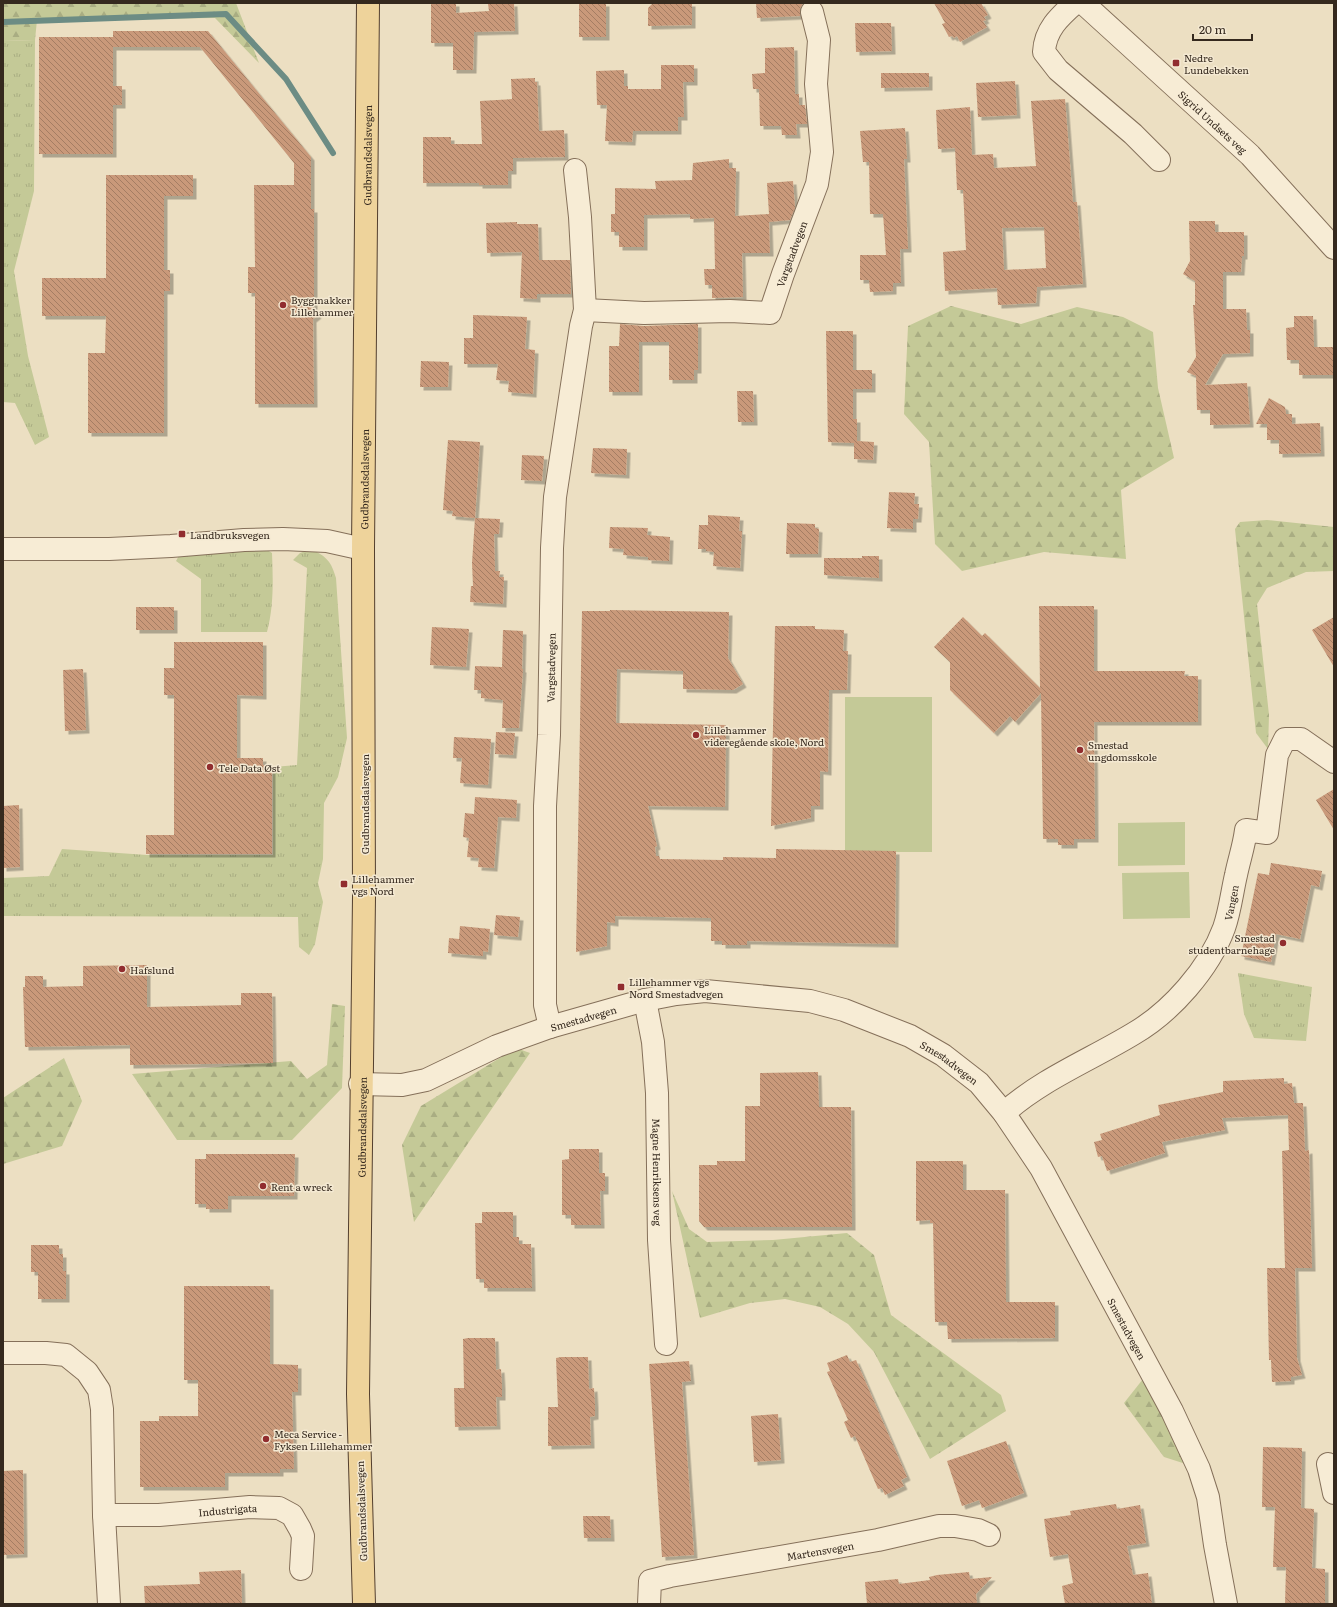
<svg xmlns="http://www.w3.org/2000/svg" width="1337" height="1607" font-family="Literata,serif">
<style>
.grass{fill:url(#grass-tufts)}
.forest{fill:url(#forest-firs)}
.garden{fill:#c4c997}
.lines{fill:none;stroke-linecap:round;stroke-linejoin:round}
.stream{stroke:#6c8c84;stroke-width:6}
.building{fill:url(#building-back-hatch);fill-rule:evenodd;filter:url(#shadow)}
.minor-casing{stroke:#85705a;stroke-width:24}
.major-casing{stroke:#533f2e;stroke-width:24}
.minor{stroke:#f7ecd5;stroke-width:22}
.major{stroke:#eed39b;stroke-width:22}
.poi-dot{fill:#912d2f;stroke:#f4e9d2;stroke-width:1.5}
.labels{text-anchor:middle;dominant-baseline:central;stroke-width:3;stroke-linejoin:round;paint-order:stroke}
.poi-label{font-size:10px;fill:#35291e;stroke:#f4e9d2;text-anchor:start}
.street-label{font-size:10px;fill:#35291e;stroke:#f4e9d2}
</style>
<defs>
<pattern id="grass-tufts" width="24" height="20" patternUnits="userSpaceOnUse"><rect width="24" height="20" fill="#c4c997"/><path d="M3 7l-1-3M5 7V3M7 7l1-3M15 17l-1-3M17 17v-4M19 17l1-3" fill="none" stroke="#a9ad82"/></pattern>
<pattern id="forest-firs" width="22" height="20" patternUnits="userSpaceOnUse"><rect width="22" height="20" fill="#c4c997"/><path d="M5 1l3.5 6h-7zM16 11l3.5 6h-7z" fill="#a9ad82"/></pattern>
<pattern id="building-back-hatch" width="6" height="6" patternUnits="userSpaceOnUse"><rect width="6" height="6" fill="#c9997a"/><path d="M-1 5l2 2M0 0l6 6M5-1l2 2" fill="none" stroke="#a47d63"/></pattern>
<filter id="shadow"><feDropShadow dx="3.5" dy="3.5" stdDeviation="0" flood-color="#0004"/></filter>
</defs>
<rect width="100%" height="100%" fill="#ecdfc2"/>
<g class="grass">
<polygon points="35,40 34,191 14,271 28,356 49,437 35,445 15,403 3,402 3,41"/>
<path d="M 264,548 L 272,553 C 273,579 274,606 267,632 L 201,632 L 201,579 L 176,561 L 182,550 Z"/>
<path d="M 311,549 C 327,557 331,561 336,578 L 347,738 L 338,777 L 324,803 L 323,859 L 318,883 L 323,902 L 315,944 L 309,955 L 299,947 L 298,917 L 3,916 L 3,878 L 49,876 L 62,849 L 147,855 L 273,855 L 273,767 L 297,765 L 307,568 L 293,560 L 300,553 Z"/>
<polygon points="1238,973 1312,987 1306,1041 1254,1038 1244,1014"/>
</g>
<g class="forest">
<polygon points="3,3 236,3 259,63 215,18 37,20 35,40 3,41"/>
<polygon points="951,306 1021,324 1077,307 1123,317 1153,332 1158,388 1174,458 1121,490 1126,559 1044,552 962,571 935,544 929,442 904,414 908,326"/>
<polygon points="1267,520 1334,527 1334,571 1306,572 1267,588 1257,604 1269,715 1268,749 1256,733 1235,529 1240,522"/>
<polygon points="332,1004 345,1006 342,1088 292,1140 177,1140 132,1074 291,1061 307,1079 327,1065"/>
<polygon points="516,1048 530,1053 414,1222 402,1145 421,1106"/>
<polygon points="64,1058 82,1101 62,1146 3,1164 3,1098"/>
<polygon points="672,1191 689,1229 707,1242 773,1240 847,1233 874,1255 891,1315 1001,1395 1006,1411 930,1459 874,1352 848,1324 820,1307 785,1299 750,1303 700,1318"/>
<polygon points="1143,1379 1189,1465 1164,1457 1124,1403"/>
</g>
<g class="garden">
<rect x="845" y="697" width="87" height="155"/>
<polygon points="1185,822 1185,865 1118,866 1118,823"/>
<polygon points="1189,872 1190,918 1123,919 1122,873"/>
</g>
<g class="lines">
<polyline class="stream" points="3,22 226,14 286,79 333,153"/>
</g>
<g class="building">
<polygon points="431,3 456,3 456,13 489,11 488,4 514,3 515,31 474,32 473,70 453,70 453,43 431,43"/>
<rect x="579" y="3" width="27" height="34"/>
<polygon points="653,3 692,3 692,25 648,26 648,8"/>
<polygon points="756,3 803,3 800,9 800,16 757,18"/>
<polygon points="934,3 981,3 988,15 984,17 986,20 983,21 987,27 960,42 957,36 954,38 952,36 949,37 942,24 945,23"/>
<polygon points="855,23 891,23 892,51 856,52"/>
<polygon points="113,31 208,31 311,157 311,209 314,209 314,311 318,315 313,319 314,404 255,404 255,293 248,293 248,267 255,267 254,185 294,185 294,163 200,47 113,47 113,86 122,86 122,105 113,105 113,154 39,154 39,37 113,37"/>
<polygon points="794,47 795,94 799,94 799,105 805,105 807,124 796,124 797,135 782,135 781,126 760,126 759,89 753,89 752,74 765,73 765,48"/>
<polygon points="661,65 694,65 694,82 683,82 684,117 678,117 678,131 633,131 632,142 605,141 607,105 597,105 596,71 624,70 624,86 628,86 628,89 661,89"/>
<polygon points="881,73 929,73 929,87 881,88"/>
<polygon points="535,78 535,82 537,82 539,131 564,130 565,157 513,158 513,171 508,171 508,185 479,185 479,183 423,183 423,137 451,137 451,144 482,144 480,101 512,99 511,79"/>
<polygon points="1015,81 1017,115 978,117 976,83"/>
<path d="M 1065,99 L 1073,202 L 1077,202 L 1083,284 L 1037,287 L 1036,303 L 998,305 L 997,288 L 945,291 L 943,252 L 966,250 L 963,190 L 957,190 L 955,148 L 938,149 L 936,110 L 970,107 L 972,155 L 993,154 L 994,168 L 1036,166 L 1031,101 ZM 1044,227 L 1046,268 L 1004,270 L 1002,228 Z"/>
<polygon points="905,128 907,159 904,159 908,249 900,249 901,283 893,283 893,291 870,292 869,280 860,280 860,255 886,255 883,214 870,214 869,162 863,162 860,131"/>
<polygon points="729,159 729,168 736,168 735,216 769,214 767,183 793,181 795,208 790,220 769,222 770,253 742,253 743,297 712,298 712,285 705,285 704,269 715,269 714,218 690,219 690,214 644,215 644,247 619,247 619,232 611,232 611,214 615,214 615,188 656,189 655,181 692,180 693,163"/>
<polygon points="106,175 193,175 193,196 164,196 164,270 170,270 170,291 164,291 164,433 88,433 88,353 105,353 106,316 42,316 42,278 106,278"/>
<polygon points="1189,221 1215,221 1215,232 1244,232 1244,256 1242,256 1241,272 1223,272 1223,309 1246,309 1247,330 1250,330 1250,353 1223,354 1205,385 1247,383 1250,424 1210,425 1210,410 1197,410 1196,376 1187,372 1196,357 1193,305 1195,305 1195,281 1183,274 1190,261"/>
<polygon points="517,222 517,224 538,224 539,260 570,260 571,294 537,294 537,299 520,298 522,252 487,253 486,223"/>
<polygon points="473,315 527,317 525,349 535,350 533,394 508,392 509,381 496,380 498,364 464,364 464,338 473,338"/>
<polygon points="1294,316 1313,316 1314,347 1333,347 1334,375 1299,375 1299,360 1287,360 1286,328 1294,327"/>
<polygon points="620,324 644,326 698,324 698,370 694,370 694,380 669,380 669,342 639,342 639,392 609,392 609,346 619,346"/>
<polygon points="826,331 853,331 853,370 872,370 872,389 853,389 853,419 857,419 857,441 874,442 873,460 854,459 854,443 828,442"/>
<polygon points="421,361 449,362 448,387 420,387"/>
<polygon points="737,391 753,391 754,422 738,422"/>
<polygon points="1269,398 1285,407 1286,414 1292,414 1292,424 1320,423 1321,453 1279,454 1279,440 1267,440 1267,424 1256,424"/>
<polygon points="448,440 480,442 475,518 452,516 453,511 443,510"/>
<polygon points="593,448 627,449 626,475 591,473"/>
<polygon points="522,455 544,456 542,481 521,480"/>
<polygon points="889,492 915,493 914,504 919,504 918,519 913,519 913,529 887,528"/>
<polygon points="708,515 740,517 739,531 742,531 740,568 713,566 714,552 706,551 706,549 698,549 699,525 708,525"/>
<polygon points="475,518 500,519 499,534 494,534 495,571 500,571 499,577 504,577 503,604 470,602 471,586 473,586 472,563"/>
<polygon points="787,523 815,524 815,528 819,529 818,554 786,554"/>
<polygon points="610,527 648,528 647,535 670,537 669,561 648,560 648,557 623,555 624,549 609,548"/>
<polygon points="862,556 879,556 879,578 824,575 824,558 862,558"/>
<polygon points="1039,606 1094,606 1094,671 1185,671 1184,676 1198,676 1198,722 1094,722 1095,839 1074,839 1074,845 1058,845 1058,839 1043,839 1041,693 1015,722 1010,716 994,733 950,690 950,662 934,647 963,617 982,636 985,633 1040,688"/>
<rect x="136" y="607" width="38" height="23"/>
<polygon points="610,610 729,612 728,658 743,684 733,690 683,689 683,671 617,669 616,723 726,725 725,807 648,806 657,846 655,847 656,856 659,856 660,859 723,860 723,857 776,858 776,849 896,851 895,944 747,941 747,945 722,945 722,941 711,941 711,918 615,916 615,923 607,922 607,946 576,952 582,611 610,611"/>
<polygon points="1334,617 1334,667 1312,630"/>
<polygon points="775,626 815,626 815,629 844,630 843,651 848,651 847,690 829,690 828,772 820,771 820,806 811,806 811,818 771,826"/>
<polygon points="432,627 469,629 466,667 430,665"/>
<polygon points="503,630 523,631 522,669 523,669 519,728 502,728 503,700 481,698 481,690 474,690 475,666 502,667"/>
<polygon points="174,642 263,642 263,696 237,695 237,758 263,758 263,765 272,765 272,854 146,854 146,835 174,835 174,695 164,695 164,668 174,668"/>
<polygon points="83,669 86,730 65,731 63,670"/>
<polygon points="496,732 515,733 513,755 495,754"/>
<polygon points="454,737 491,739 488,785 460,783 462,758 453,758"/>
<polygon points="1334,789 1334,830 1316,800"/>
<polygon points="475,797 517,800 516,818 498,817 494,868 478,867 479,858 467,857 469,838 463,837 465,813 474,814"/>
<polygon points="19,805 20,867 3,868 3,806"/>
<polygon points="1271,863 1322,871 1319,887 1311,885 1300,939 1276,934 1271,962 1241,956 1258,873 1269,875"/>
<polygon points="496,915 520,917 518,937 494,935"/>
<polygon points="460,926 490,929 488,952 483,951 483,956 448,953 449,938 459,939"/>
<polygon points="147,965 147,1007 241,1005 241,993 272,993 273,1063 130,1065 130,1045 25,1047 23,987 25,987 25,976 43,976 43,987 83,986 83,966"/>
<polygon points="818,1072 819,1107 851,1107 852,1227 704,1227 699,1221 699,1165 717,1165 717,1161 745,1161 745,1106 760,1106 760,1073"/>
<polygon points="1284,1078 1284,1084 1292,1083 1294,1103 1303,1103 1305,1151 1309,1150 1312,1268 1295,1268 1297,1358 1302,1375 1291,1377 1291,1381 1272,1382 1271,1360 1269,1360 1267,1268 1285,1268 1282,1151 1289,1150 1288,1115 1222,1118 1225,1130 1162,1142 1165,1153 1107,1171 1102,1156 1098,1157 1094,1142 1102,1140 1100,1134 1160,1115 1158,1105 1223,1092 1223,1081"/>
<polygon points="569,1149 599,1149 599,1173 605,1173 605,1191 600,1191 601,1225 571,1225 571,1215 562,1215 562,1160 569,1159"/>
<polygon points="206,1154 295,1154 294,1196 228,1196 228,1209 206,1209 206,1204 195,1204 195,1159 206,1159"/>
<polygon points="916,1161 963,1161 963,1190 1005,1190 1006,1302 1055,1302 1055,1338 948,1339 947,1322 935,1322 933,1223 930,1223 930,1220 916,1221"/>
<polygon points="482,1212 513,1212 513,1237 519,1237 519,1244 531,1244 532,1288 484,1288 484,1279 476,1279 475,1223 482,1223"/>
<polygon points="31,1245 59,1245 59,1254 63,1254 63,1271 66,1271 66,1299 38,1299 38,1272 31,1272"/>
<polygon points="184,1286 270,1286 270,1364 298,1365 298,1392 292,1392 294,1469 280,1469 280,1473 225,1473 225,1487 140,1487 140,1421 159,1421 159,1416 198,1416 198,1380 184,1380"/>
<polygon points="468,1338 495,1338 496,1370 501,1369 502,1386 502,1397 496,1397 497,1426 455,1427 454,1388 464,1388 463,1339"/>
<polygon points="847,1355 850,1362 856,1360 907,1477 901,1480 904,1486 885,1495 882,1488 878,1489 855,1436 851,1438 844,1422 848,1420 827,1372 830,1371 827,1363"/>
<polygon points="561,1357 588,1357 589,1389 594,1388 595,1405 595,1416 590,1417 591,1445 548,1446 548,1407 558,1407 556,1358"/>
<polygon points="689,1361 691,1381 682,1382 694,1555 662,1557 649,1364"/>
<polygon points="778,1414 781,1460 754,1462 751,1416"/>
<polygon points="1006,1441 1024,1493 982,1508 979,1500 962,1506 947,1461"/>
<polygon points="1263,1447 1302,1448 1301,1508 1314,1509 1312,1568 1325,1569 1325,1604 1285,1604 1286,1567 1273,1567 1275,1507 1262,1507"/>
<polygon points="23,1470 24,1554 3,1555 3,1471"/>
<polygon points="1116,1504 1117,1509 1140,1505 1146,1543 1127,1546 1133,1575 1148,1573 1152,1604 1065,1604 1062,1586 1073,1583 1068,1554 1050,1557 1044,1519 1071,1515 1070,1511"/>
<polygon points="583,1516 610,1516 611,1538 584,1538"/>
<polygon points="241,1570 242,1604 145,1604 144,1586 200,1584 199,1572"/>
<polygon points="969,1572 970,1579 992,1577 976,1594 977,1604 867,1604 865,1582 898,1579 899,1584 930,1580 929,1577 937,1575"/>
</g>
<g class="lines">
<g class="minor-casing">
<g id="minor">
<path d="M 1075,3 C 1059,17 1045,30 1044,52 L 1058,70 L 1133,134 L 1159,160"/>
<path id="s1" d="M 1083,3 L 1250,155 L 1334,248"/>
<path id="s2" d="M 585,310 L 644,313 L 730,311 L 770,313 L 783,274 L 817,184 L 822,152 L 816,84 L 819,40 L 812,12"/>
<polyline points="3,549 109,549 171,546 244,540 283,539 327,541 363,549"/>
<path id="s3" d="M 645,1000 L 653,1042 L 657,1093 L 659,1240 L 666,1344"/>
<path id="s4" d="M 550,1027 L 545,1005 L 545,806 L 549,735 L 552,548 L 555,497 L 581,326 L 585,310 L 580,217 L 575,170"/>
<path id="s5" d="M 360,1084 L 402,1085 L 426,1080 L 497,1046 L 550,1027 L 645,1000 L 676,994 L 705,991 L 810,1001 L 844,1010 L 910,1036 L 943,1055 L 979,1083 L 1004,1113 L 1041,1168 L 1172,1411 L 1199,1469 L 1208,1497 L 1215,1545 L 1226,1604"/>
<path id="s6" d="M 1004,1113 C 1042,1079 1090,1060 1133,1034 C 1171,1012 1209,969 1224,928 C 1230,911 1232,892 1236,875 C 1239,860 1244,846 1246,830 L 1267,833 L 1277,755 L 1285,739 L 1301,739 L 1334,762"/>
<polyline points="3,1353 46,1353 66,1355 87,1372 99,1390 102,1409 104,1515 109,1604"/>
<polyline points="1328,1464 1334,1493"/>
<path id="s7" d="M 104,1515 L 159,1515 L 250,1507 L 279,1508 L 292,1515 L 300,1529 L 303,1536 L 301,1569"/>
<path id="s8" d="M 649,1604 L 650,1581 L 670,1576 L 878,1540 L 939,1526 L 955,1526 L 978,1530 L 989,1535"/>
</g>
</g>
<g class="major-casing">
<g id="major">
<path id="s9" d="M 364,1604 L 358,1394 L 364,897 L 363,549 L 368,3"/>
</g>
</g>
<use href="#minor" class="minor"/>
<use href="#major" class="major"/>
</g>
<g class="poi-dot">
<rect x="1172" y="59" width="8" height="8" rx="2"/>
<circle cx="283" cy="305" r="4"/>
<rect x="178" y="530" width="8" height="8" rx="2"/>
<circle cx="696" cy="735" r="4"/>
<circle cx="1080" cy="750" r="4"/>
<circle cx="210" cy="767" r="4"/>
<rect x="340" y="880" width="8" height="8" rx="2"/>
<circle cx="1283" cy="943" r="4"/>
<circle cx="122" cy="969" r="4"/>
<rect x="617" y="983" width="8" height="8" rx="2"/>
<circle cx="263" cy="1186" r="4"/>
<circle cx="266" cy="1439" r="4"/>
</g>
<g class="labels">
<g class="poi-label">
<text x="1184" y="57">Nedre<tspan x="1184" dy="12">Lundebekken</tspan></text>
<text x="291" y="299">Byggmakker<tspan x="291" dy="12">Lillehammer</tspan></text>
<text x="190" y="534">Landbruksvegen</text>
<text x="704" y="729">Lillehammer<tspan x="704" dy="12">videregående skole, Nord</tspan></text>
<text x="1088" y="744">Smestad<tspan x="1088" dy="12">ungdomsskole</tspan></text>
<text x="218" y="767">Tele Data Øst</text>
<text x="352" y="878">Lillehammer<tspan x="352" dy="12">vgs Nord</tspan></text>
<text x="1275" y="937" text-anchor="end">Smestad<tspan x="1275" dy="12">studentbarnehage</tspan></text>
<text x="130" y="969">Hafslund</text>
<text x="629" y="981">Lillehammer vgs<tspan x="629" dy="12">Nord Smestadvegen</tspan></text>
<text x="271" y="1186">Rent a wreck</text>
<text x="274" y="1433">Meca Service -<tspan x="274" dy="12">Fyksen Lillehammer</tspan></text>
</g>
<g class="street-label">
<text stroke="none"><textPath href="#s1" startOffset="176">Sigrid Undsets veg</textPath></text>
<text stroke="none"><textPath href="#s9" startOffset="1449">Gudbrandsdalsvegen</textPath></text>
<text stroke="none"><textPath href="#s2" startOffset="248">Vargstadvegen</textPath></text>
<text stroke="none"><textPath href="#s9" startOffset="1125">Gudbrandsdalsvegen</textPath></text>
<text stroke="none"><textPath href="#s4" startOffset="360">Vargstadvegen</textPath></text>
<text transform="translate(364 804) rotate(-90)">Gudbrandsdalsvegen</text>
<text stroke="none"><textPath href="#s6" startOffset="320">Vangen</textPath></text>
<text stroke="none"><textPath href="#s5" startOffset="236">Smestadvegen</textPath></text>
<text stroke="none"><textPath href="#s5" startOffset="620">Smestadvegen</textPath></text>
<text stroke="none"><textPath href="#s9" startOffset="477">Gudbrandsdalsvegen</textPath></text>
<text stroke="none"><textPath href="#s3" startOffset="173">Magne Henriksens veg</textPath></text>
<text stroke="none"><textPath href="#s5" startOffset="944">Smestadvegen</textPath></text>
<text stroke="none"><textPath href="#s7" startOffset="124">Industrigata</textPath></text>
<text transform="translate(361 1511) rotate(-92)">Gudbrandsdalsvegen</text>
<text stroke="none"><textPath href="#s8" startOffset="196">Martensvegen</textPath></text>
</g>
</g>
<rect width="1337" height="1607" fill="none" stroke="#35291e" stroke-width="8"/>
<path d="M1193 34v6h59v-6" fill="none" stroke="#35291e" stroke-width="2"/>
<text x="1199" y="34" font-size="12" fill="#35291e" stroke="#f4e9d2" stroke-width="3" paint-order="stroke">20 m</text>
</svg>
